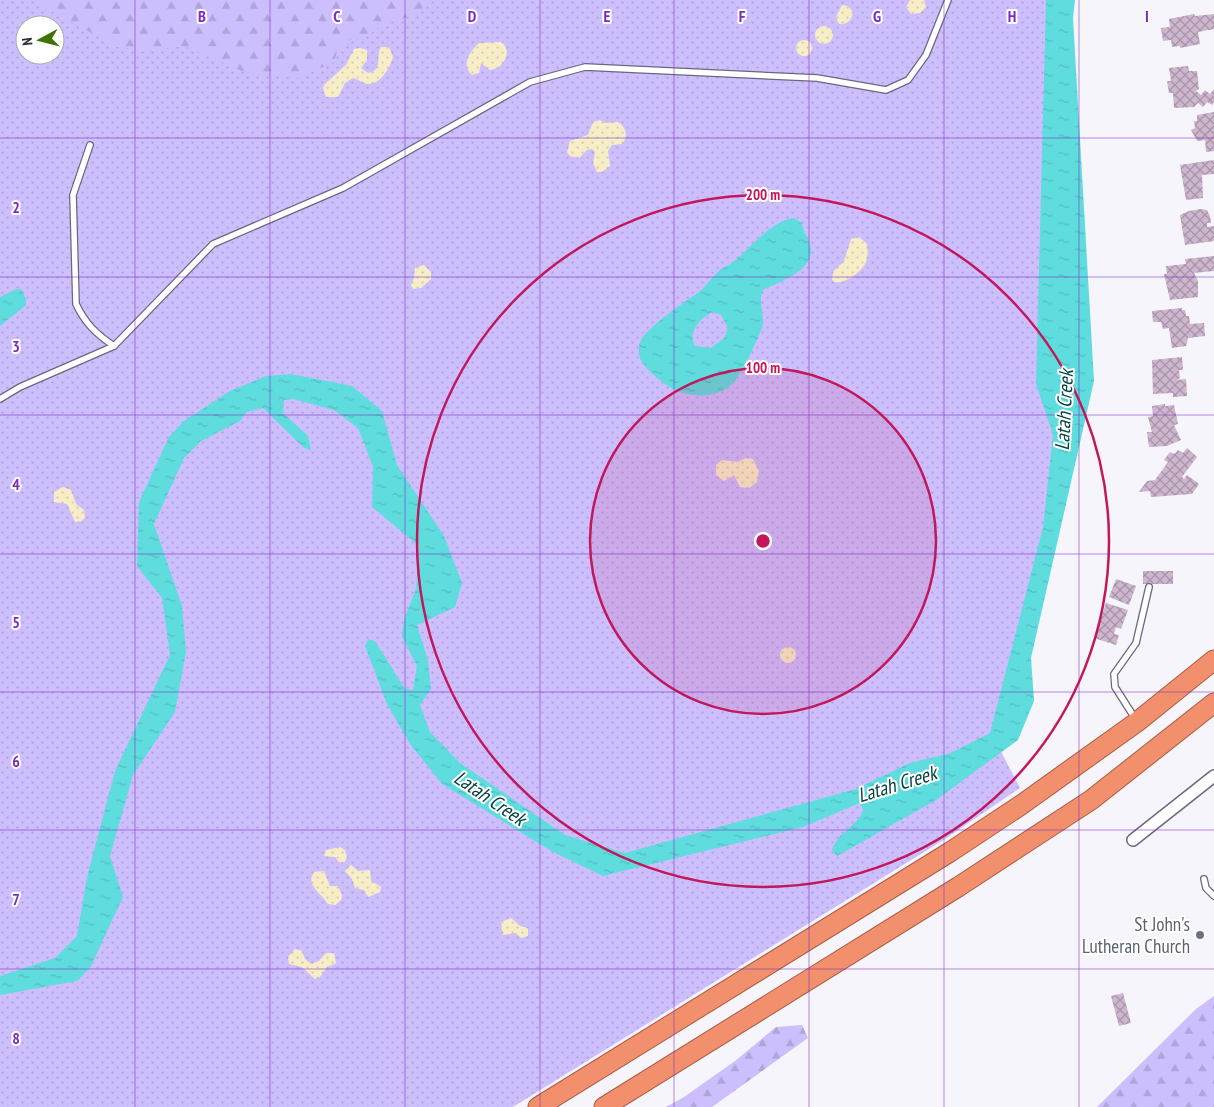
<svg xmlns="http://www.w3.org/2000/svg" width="1214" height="1107" font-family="'PT Sans Narrow',sans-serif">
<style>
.grass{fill:url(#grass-dots);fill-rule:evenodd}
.forest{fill:url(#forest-firs)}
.sand{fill:url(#sand-dots)}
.water{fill:url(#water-ripples);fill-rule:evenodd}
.building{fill:url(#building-cross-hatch)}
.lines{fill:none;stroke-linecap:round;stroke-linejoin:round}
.service-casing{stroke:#6c6680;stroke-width:8}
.minor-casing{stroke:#6c6680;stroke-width:14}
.trunk-casing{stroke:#ab5a43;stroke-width:21}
.service{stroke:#fff;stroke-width:5.5}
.minor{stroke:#fff;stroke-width:11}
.trunk{stroke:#f2906e;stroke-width:19}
.grid{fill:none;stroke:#7b2cbf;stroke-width:1;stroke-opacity:0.55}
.ring{fill:none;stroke:#c2185b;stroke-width:2.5}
.worship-dot{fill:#6b7280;stroke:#fff;stroke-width:2}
.labels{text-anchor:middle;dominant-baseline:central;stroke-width:4;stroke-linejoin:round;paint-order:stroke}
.worship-label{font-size:19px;fill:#5b616d;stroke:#fff;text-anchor:end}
.water-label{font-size:20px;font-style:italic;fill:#074344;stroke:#fff}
.grid-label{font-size:16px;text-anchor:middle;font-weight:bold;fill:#7b2cbf;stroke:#fff;stroke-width:4;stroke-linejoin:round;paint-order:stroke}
.centre{fill:#c2185b;stroke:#fff;stroke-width:2.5}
.ring-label{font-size:15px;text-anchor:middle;font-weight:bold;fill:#c2185b;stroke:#fff;stroke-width:4;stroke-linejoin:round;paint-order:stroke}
</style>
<defs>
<pattern id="grass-dots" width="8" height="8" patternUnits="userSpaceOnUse" patternTransform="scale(1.25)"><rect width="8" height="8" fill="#cdbffe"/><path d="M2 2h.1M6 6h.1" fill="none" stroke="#b0a4da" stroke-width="1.8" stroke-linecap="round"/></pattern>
<pattern id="forest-firs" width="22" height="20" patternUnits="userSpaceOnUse" patternTransform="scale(1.25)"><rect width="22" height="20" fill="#cdbffe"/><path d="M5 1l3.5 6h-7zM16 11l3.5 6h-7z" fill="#b0a4da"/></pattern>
<pattern id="sand-dots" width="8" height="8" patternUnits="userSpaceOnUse" patternTransform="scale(1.25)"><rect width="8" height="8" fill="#f7edc7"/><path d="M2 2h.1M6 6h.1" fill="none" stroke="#d4cbac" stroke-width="1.8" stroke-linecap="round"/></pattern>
<pattern id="water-ripples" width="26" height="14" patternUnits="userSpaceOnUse" patternTransform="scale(1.25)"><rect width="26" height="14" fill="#5fdcde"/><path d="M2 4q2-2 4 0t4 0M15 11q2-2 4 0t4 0" fill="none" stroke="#53bdbf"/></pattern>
<pattern id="building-cross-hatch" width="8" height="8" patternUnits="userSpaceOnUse" patternTransform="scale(1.25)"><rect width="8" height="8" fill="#cdb6ce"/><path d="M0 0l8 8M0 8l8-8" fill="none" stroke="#a794a8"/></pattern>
</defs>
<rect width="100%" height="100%" fill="#f6f5fb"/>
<path class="grass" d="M 0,0 L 1060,0 L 1065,437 L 996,742 L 1020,788 L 945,839 L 513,1107 L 0,1107 ZM 25,25 L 55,25 L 55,55 L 25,55 Z"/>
<g class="forest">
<polygon points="31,0 435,0 411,16 383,24 367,36 347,41 338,48 334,62 299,78 249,74 184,46 149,50 117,47"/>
<polygon points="1214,996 1214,1107 1097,1107 1196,1009"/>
<polygon points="802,1025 808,1038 712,1107 666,1107 684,1097 735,1061 776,1027"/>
</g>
<g class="sand">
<polygon points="910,0 924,0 926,7 920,13 911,14 906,7"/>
<path d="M 842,5 L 848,6 L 853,12 C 852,20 847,25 839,24 L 836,17 Z"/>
<circle cx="824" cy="35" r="9"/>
<circle cx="804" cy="48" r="8"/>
<path d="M 501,42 L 504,44 L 507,51 C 507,60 500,69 490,70 L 481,63 L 479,73 L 472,75 C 461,65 469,52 479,43 Z"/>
<path d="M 381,47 L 389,47 L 393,57 C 390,67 381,85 367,84 C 362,83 358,79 353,78 L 345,83 L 338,97 L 326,97 L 323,88 L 325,84 L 346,65 L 354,49 L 360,48 L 367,50 L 367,60 L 361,68 L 368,73 C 384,70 375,57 381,47 Z"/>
<path d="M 600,120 L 605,123 L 618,122 C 626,127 629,137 622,144 L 612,145 L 608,151 L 610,166 L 602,172 L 597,172 L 593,163 L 595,152 L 592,149 L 587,150 L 579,158 L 570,156 L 567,152 L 570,141 L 588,135 L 593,122 Z"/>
<path d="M 859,237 L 867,244 C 868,251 868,258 865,264 C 861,272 843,285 835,282 L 832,280 L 833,272 L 844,261 L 851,239 Z"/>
<polygon points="424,265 431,272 431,279 421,288 413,289 411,285 414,278 415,268"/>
<polygon points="746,458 753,459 759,471 757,482 749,488 740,487 734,475 724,481 716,475 716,465 722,460 738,462"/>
<polygon points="63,487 71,490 76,504 84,510 85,517 82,521 75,522 67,504 54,502 54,492"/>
<circle cx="788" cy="655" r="8"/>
<polygon points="340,847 345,850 347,858 344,863 339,862 335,857 324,856 326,850"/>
<polygon points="351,865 358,871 370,870 371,881 381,887 380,892 368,897 364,890 355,888 352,879 345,871"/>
<path d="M 324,871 L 330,886 L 338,886 L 342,895 L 341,900 L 335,905 L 328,904 C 321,893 305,885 314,872 Z"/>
<polygon points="511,918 520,926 528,928 528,936 521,938 516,933 503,935 501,922"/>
<polygon points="295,949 302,951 305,959 311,964 319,961 326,953 334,953 336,963 326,968 320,977 315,979 302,967 289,964 288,957"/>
</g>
<g class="water">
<path d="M 1046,0 L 1075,0 L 1073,18 L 1094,381 L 1031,658 L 1034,701 L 1018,740 L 936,800 L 837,856 L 832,850 C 837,833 857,827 863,810 L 860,803 L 803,827 L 603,876 L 553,852 L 442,784 L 410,744 L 387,704 L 365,646 L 368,639 L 375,641 L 405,689 L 413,690 L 417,666 L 402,637 L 404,619 L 416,589 L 419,546 L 372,507 L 373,467 L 358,428 L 334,410 L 293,399 L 284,400 L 283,413 L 308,436 L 311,451 L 303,447 L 263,408 L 247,412 L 240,421 L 201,441 L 184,458 L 154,524 L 182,606 L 186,652 L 175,712 L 133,775 L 110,856 L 123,897 L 90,968 L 77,981 L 0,995 L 0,976 L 55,958 L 77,936 L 87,877 L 115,771 L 170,655 L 162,598 L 137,566 L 139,502 L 169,437 L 184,421 L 230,391 L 266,376 L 291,374 L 352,386 L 382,411 L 397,465 L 444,536 L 462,583 L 455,607 L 417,625 L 428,661 L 431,689 L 420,705 L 430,732 L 460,763 L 565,835 L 625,853 L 856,789 L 910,763 L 951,753 L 990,733 L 1043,527 L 1053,434 L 1036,384 Z"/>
<path d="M 794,218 L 802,223 C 803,233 810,239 811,249 C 813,271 779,282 763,290 C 757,303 766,315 762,328 C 757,341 743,371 734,382 C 715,403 680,397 661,381 C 652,373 636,362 639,348 C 639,343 642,337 645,334 C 661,318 680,305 699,292 C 707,286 712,276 720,270 C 724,267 729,265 733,262 C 751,248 769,222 794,218 ZM 712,312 L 721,315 L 728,328 L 724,338 L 711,348 L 695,346 C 687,331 700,319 712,312 Z"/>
<polygon points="21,289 26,299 26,305 0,326 0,297 14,290"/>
</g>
<g class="building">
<polygon points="1194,14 1195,16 1214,14 1214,29 1198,32 1200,44 1180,48 1180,46 1172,47 1171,40 1163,41 1161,28 1170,27 1169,19"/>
<polygon points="1188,66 1189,71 1197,71 1199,89 1196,91 1201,95 1205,90 1210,94 1214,89 1214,102 1212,105 1207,102 1203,107 1198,103 1194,107 1174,108 1173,93 1169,93 1167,81 1171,81 1169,68"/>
<polygon points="1214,112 1214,151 1206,152 1205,140 1197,141 1191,130 1195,128 1194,121 1197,121 1197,115"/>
<polygon points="1214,160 1214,174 1202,175 1203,198 1186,200 1180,165"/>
<polygon points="1201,209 1207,210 1210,216 1211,223 1207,223 1207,227 1214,226 1214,241 1185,245 1180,215 1189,211"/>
<polygon points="1214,256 1214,271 1194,273 1198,281 1198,297 1170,300 1164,274 1167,274 1166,266 1186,264 1185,259"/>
<polygon points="1182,308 1182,310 1185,310 1186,316 1189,316 1190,324 1204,323 1205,336 1188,338 1186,346 1172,348 1169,328 1163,329 1161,322 1153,322 1152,311"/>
<polygon points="1182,357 1183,370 1179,370 1180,378 1177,380 1186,379 1187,396 1173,397 1173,393 1153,394 1152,360"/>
<polygon points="1165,404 1165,406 1174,405 1178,424 1174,425 1181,440 1167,446 1149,447 1147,432 1152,432 1148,417 1153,416 1152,406"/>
<polygon points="1187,448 1197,457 1182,477 1184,479 1187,475 1199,484 1192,494 1151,497 1150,491 1139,492 1147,481 1155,480 1168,462 1164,460 1170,452 1174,454 1178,450 1183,453"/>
<rect x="1143" y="571" width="30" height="13"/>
<polygon points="1116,579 1136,586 1129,605 1109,597"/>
<polygon points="1106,603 1128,610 1121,629 1116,627 1114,634 1119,635 1116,645 1094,638"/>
<polygon points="1123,993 1131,1023 1119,1026 1111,996"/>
</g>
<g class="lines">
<g class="service-casing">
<g id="service">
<path d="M 90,145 L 73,195 L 76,304 C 85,323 96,334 114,346"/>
<polyline points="0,399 20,387 114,346 213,244 343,188 530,82 585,67 817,78 886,90 908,80 926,55 948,0"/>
<polyline points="1136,720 1115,687 1114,674 1136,643 1149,587"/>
<polyline points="1204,879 1206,888 1214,896"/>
</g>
</g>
<g class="minor-casing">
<polyline id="minor" points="1133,840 1214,776"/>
</g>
<g class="trunk-casing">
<g id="trunk">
<polyline points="538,1107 950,852 1021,805 1137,722 1214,660"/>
<polyline points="604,1107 958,887 1091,800 1214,703"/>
</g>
</g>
<use href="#service" class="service"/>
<use href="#minor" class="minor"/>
<use href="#trunk" class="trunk"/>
</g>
<path class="grid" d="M 135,0 L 135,1107M 270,0 L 270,1107M 405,0 L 405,1107M 540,0 L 540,1107M 674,0 L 674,1107M 809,0 L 809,1107M 944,0 L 944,1107M 1079,0 L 1079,1107M 0,138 L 1214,138M 0,277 L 1214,277M 0,415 L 1214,415M 0,554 L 1214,554M 0,692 L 1214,692M 0,830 L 1214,830M 0,969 L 1214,969"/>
<circle cx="763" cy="541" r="173" fill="#c2185b" fill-opacity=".12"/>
<g class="ring">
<circle cx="763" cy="541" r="173"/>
<circle cx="763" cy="541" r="346"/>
</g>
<circle class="worship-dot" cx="1200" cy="935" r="5"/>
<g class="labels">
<g class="worship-label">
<text x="1190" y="924">St John's<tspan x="1190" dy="22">Lutheran Church</tspan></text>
</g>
<g class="water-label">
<text transform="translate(1064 410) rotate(-87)">Latah Creek</text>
<text transform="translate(897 784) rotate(-17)">Latah Creek</text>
<text transform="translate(490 798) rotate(34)">Latah Creek</text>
</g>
</g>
<g class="grid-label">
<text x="202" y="22">B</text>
<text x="337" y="22">C</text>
<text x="472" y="22">D</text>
<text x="607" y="22">E</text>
<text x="742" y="22">F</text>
<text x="877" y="22">G</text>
<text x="1012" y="22">H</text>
<text x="1147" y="22">I</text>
<text x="16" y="213">2</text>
<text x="16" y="352">3</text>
<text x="16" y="490">4</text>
<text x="16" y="628">5</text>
<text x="16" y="767">6</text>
<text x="16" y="905">7</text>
<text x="16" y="1044">8</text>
</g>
<circle cx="763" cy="541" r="8" class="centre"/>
<g class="ring-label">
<text x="763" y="200">200 m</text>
<text x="763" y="373">100 m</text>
</g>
<g transform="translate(40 40) rotate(263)"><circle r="24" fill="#ffffff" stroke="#abaaaf"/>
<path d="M0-4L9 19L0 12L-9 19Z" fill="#3e7300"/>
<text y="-8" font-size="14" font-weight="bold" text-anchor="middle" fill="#2e2b37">N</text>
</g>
</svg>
